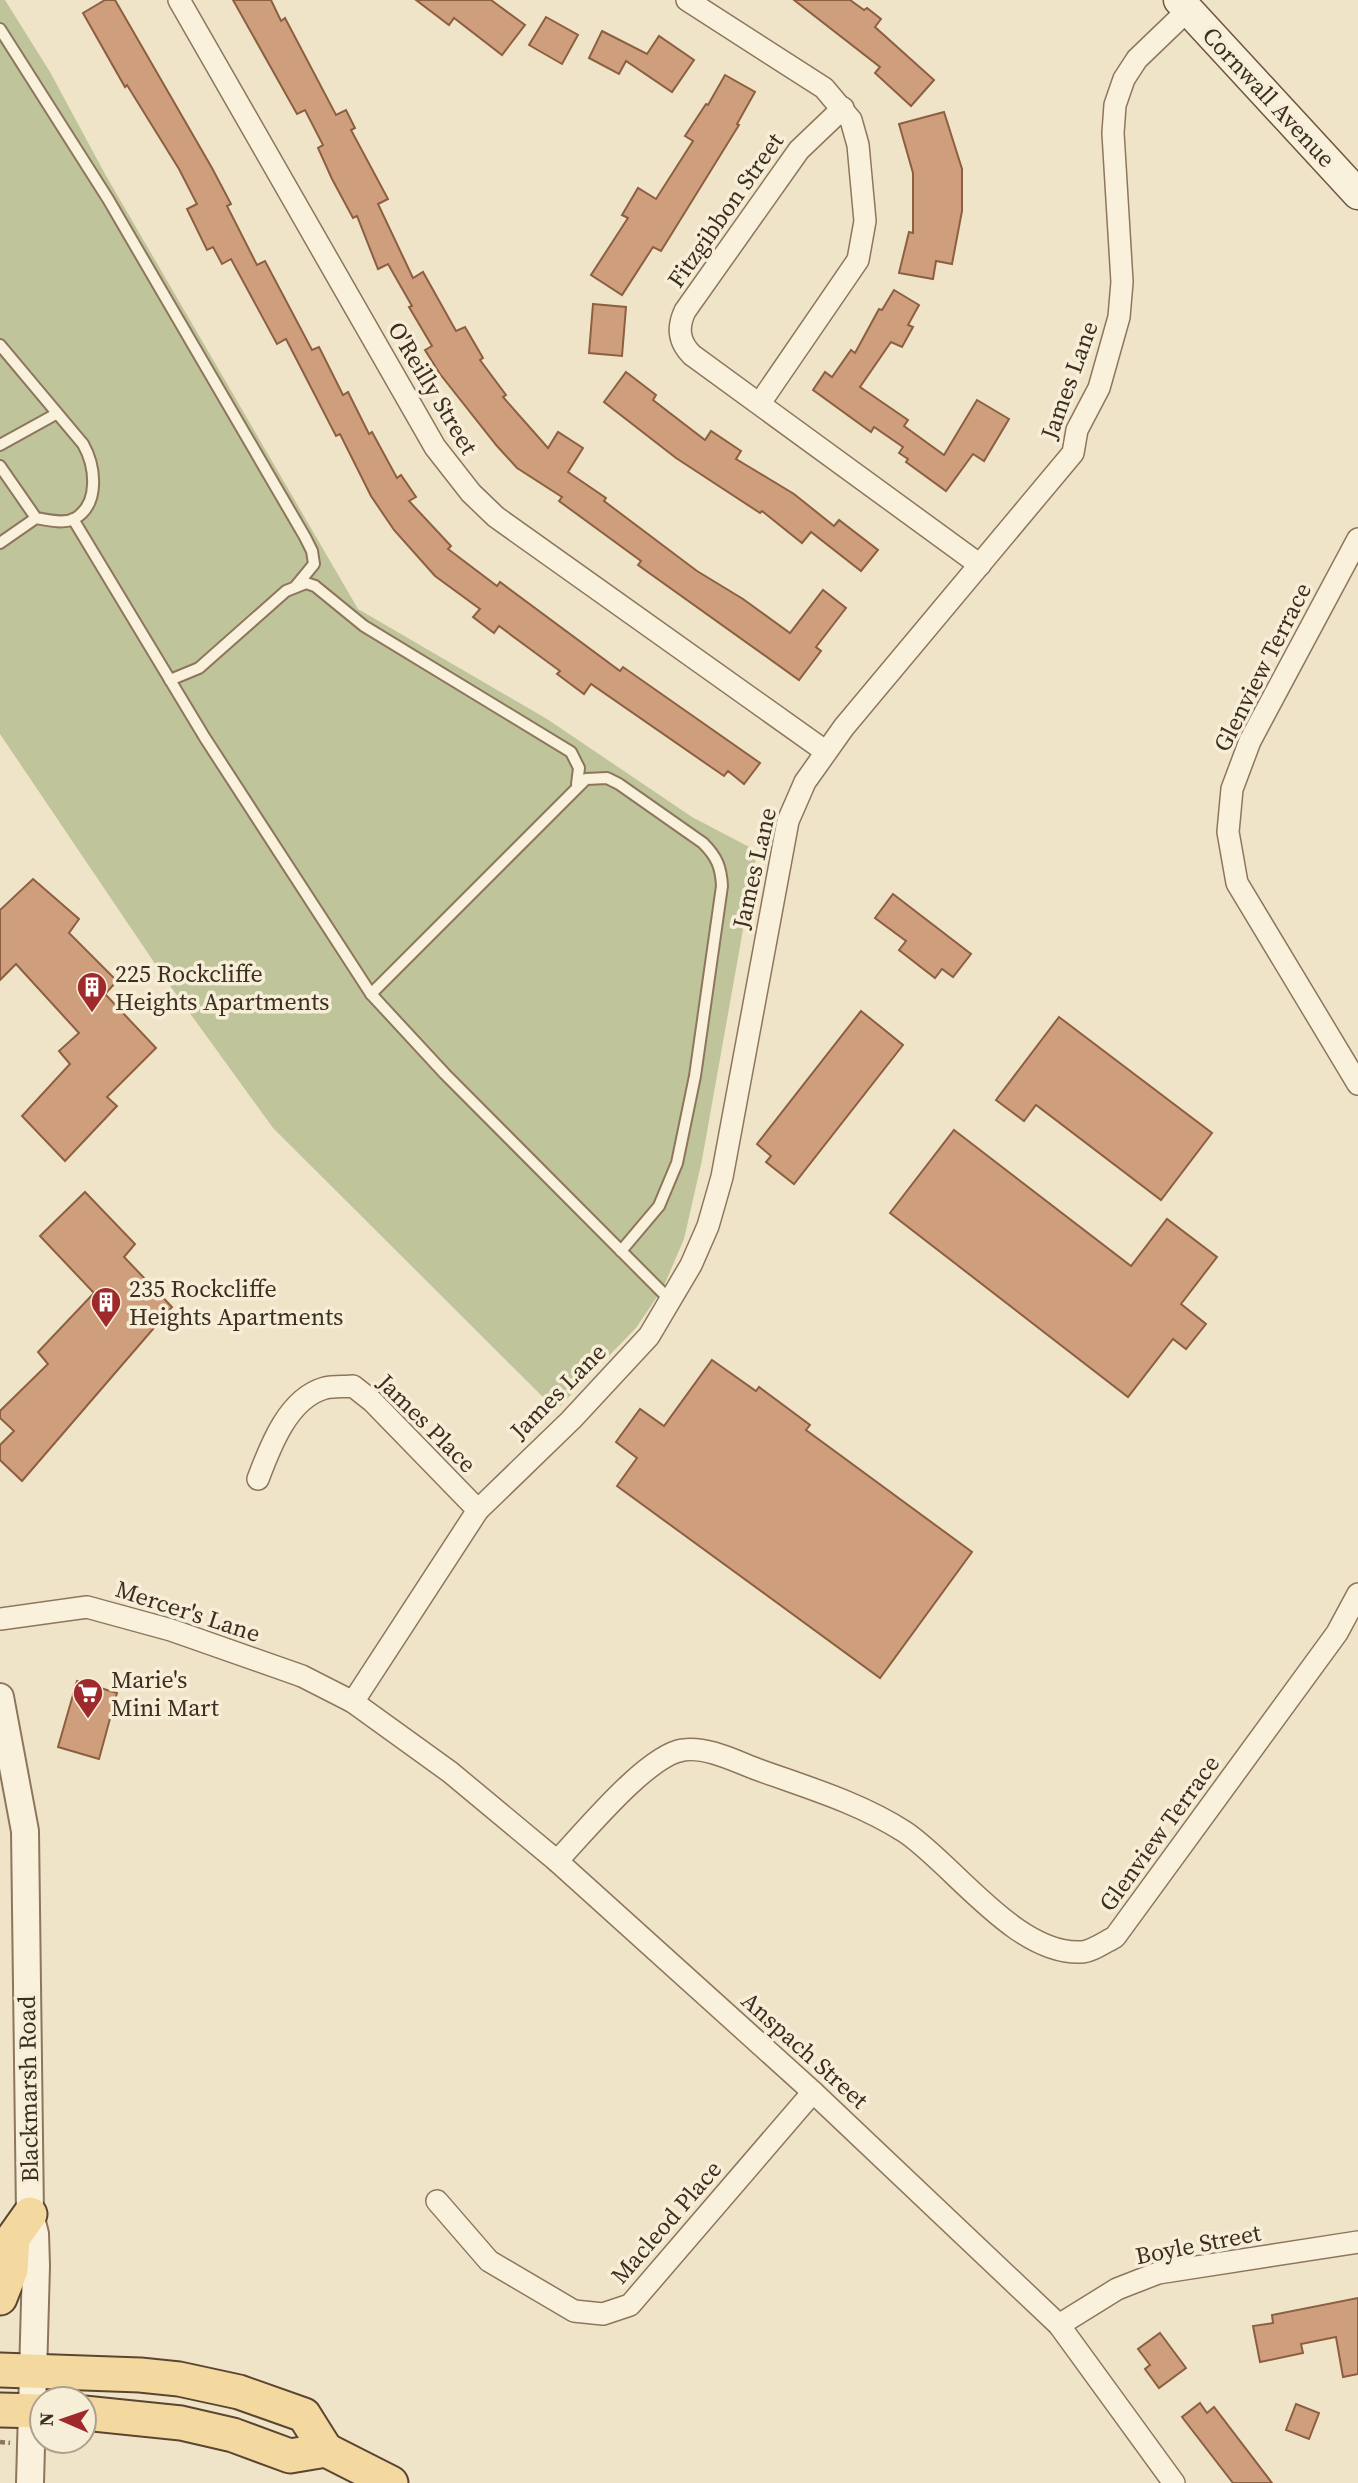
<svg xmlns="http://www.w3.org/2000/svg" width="1358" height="2483" font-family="'Source Serif 4',serif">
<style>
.cemetery{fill:#bfc49a}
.building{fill:#cf9f7d;stroke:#8d5f41;stroke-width:2}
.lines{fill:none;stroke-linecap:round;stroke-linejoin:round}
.service-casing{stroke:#8d765c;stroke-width:14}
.minor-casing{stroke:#8d765c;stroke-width:24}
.tertiary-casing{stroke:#8d765c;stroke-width:30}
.secondary-casing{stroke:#6f573f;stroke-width:33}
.primary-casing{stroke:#5b4430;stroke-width:37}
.path{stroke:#8d765c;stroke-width:4.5;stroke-dasharray:5 3.5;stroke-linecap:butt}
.service{stroke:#faf1dc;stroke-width:10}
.minor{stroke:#faf1dc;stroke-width:21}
.tertiary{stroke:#faf1dc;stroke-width:26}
.secondary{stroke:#faf1dc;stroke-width:30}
.primary{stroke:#f3d9a0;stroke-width:33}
.labels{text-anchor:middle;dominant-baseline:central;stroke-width:7;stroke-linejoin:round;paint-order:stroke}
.street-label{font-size:24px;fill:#3d2e20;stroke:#f7eed8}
.poi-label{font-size:24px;fill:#3d2e20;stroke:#f7eed8;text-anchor:start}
</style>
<rect width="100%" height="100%" fill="#f0e4c8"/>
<polygon class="cemetery" points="0,0 5,0 50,72 105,174 358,609 547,719 692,817 757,851 702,1160 684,1239 663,1288 636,1328 556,1410 273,1128 168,983 0,734"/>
<g class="building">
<polygon points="105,0 115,0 212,168 231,204 227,206 257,265 265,261 312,350 319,347 343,395 348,392 369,434 372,432 397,478 401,475 416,497 409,501 451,546 448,549 497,586 500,582 620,671 623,667 760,763 744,784 728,771 724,776 591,684 584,694 557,674 560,671 499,626 494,633 473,617 480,609 435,576 394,530 371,496 340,434 336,436 286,339 277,344 231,259 222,264 213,247 207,250 187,209 197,204 179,169 127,85 125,87 83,13"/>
<polygon points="233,0 271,0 281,21 285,18 336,115 346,110 355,128 351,130 388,199 378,204 413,278 423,272 456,331 465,327 483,358 480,360 506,395 503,397 548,448 558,432 583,448 568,472 606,498 604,501 697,571 743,599 790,633 823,590 846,608 816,647 821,651 799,680 638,565 641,561 559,501 562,497 517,468 497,446 440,374 425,350 432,346 409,307 412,306 388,264 378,269 357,216 353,218 332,179 318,148 323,145 305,110 297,114"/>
<polygon points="416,0 491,0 525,25 502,55 454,18 449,25"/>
<polygon points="794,0 850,0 864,10 867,8 881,19 875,27 934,80 911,106 875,73 880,67"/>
<polygon points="546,17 578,35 562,64 529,45"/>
<polygon points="602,31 647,54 659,36 694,60 672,92 626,61 619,74 589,58"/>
<polygon points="725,75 755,92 737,124 739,125 661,251 653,247 622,295 591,275 628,218 622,215 638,188 656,199 693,141 685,136 706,104 708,105"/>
<polygon points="944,112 962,169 962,211 952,264 936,261 933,279 899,273 909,232 913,233 913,173 899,124"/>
<polygon points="894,290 919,305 908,325 913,327 902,347 891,342 860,387 908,420 904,426 944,455 977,400 1009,419 984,461 973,454 946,491 906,462 908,459 899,453 903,447 874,427 871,432 813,390 825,372 832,377 851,350 855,353 879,309 882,310"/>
<polygon points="593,304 626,307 622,356 589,353"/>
<polygon points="626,372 656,395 653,400 705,440 711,431 741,451 736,459 794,494 834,526 839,520 878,550 861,571 811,532 802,543 762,511 760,513 676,458 604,402"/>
<polygon points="33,879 79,919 69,933 117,981 105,994 156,1048 107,1097 117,1106 65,1161 22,1116 70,1064 59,1051 79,1033 16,964 0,980 0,910"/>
<polygon points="893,894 971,954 953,977 942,969 935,978 899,950 906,941 875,918"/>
<polygon points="861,1011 903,1045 794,1184 766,1162 771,1156 757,1144"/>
<polygon points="1059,1017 1212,1133 1161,1200 1036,1105 1024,1121 996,1100"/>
<polygon points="954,1130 1131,1266 1167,1219 1217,1257 1181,1304 1206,1324 1186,1349 1173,1339 1128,1397 890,1213"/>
<polygon points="85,1192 135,1244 124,1257 172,1307 22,1481 0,1460 0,1445 14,1431 0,1418 0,1411 48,1364 38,1352 94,1293 40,1236"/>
<polygon points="712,1360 756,1391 759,1387 810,1425 806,1430 972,1552 880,1678 617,1486 637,1458 616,1442 640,1409 664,1426"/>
<polygon points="77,1681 117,1693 99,1759 58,1747"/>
<polygon points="1358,2298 1358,2374 1343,2377 1336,2337 1301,2344 1303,2353 1260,2362 1253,2326 1273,2323 1272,2315"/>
<polygon points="1160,2333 1186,2368 1159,2388 1145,2369 1150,2365 1138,2349"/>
<polygon points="1200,2403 1207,2413 1214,2407 1272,2483 1233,2483 1182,2417"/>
<polygon points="1296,2404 1319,2413 1309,2439 1286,2430"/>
</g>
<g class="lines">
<g class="service-casing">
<g id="service">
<polyline points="0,29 108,199 305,537 312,551 314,564 296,586"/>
<path d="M 0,345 L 83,444 C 95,465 101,504 74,519 C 63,524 47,520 36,518 L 0,466"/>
<polyline points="0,445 56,414"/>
<polyline points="73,519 205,738 371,994 445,1074 672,1302"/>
<polyline points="0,543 36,518"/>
<polyline points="170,680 199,668 286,591 306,583 315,586 364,626 571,752 579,768 577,784"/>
<path d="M 371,994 L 586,779 L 607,778 L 619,784 L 703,843 C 717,857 721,867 722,886 L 695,1076 L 677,1163 L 659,1206 L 621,1251"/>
</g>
</g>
<g class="minor-casing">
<g id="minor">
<polyline points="179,0 435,447 471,493 496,517 825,751"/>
<polyline points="687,0 824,88 851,120 858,145 865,221 858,260 760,403"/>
<path d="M 843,108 L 799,150 L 685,311 C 677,328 679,342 692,355 L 980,565"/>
<polyline points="1358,539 1250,741 1232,789 1228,832 1237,883 1358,1084"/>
<path d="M 258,1479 C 270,1447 288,1398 325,1388 C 334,1386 344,1387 353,1386 L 372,1401 L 478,1510"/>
<polyline points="0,1619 87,1607 171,1630 302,1676 353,1702 450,1772 557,1861 813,2092 1059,2325 1174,2483"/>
<polyline points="353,1702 478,1510 571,1420 649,1336 691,1265 708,1226 722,1177 788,821 805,782 844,727 1073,453 1077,430 1099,388 1119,317 1122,282 1113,133 1115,105 1124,79 1137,59 1188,10"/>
<path d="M 557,1861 C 583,1834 647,1755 683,1750 C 707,1746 737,1762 759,1770 C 809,1788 860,1803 905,1832 C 954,1865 1016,1955 1081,1952 C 1091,1952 1105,1942 1115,1937 L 1337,1633 L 1358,1594"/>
<polyline points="437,2201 489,2261 574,2311 603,2314 630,2305 813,2092"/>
<polyline points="1059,2325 1117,2289 1158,2273 1358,2242"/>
</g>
</g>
<g class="tertiary-casing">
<polyline id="tertiary" points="0,1697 25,1831 30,2214 35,2234 36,2266 30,2483"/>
</g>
<g class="secondary-casing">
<polyline id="secondary" points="1179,0 1358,194"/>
</g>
<g class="primary-casing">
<g id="primary">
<polyline points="0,2298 11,2270 13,2238 30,2214"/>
<polyline points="0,2370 140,2375 179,2379 239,2392 304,2415 326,2450"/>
<polyline points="0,2410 42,2411"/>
<polyline points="84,2413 181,2423 233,2435 290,2456 326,2450 391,2483"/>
</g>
</g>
<g class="path">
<polyline points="0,2442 10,2443"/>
<polyline points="53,2447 86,2441"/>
</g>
<use href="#service" class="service"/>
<use href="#minor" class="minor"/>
<use href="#tertiary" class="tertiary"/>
<use href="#secondary" class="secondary"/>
<use href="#primary" class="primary"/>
</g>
<defs>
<g id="building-pin" transform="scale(1.575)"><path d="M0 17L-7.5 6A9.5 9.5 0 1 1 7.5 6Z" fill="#9e2a2b" stroke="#f7eed8"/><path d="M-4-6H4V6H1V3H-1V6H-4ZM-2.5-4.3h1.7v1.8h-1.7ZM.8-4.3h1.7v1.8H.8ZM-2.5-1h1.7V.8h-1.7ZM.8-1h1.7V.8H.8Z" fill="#fff"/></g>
<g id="supermarket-pin" transform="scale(1.575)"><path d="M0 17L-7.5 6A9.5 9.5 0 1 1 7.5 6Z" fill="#9e2a2b" stroke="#f7eed8"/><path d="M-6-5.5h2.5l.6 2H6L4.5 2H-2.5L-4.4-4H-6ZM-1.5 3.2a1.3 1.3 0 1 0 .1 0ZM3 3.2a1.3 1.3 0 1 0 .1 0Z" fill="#fff"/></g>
</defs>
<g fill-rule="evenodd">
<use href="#building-pin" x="92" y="987"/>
<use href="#building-pin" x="106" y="1302"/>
<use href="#supermarket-pin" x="88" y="1693"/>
</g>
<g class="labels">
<g class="street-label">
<text transform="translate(1269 97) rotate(47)">Cornwall Avenue</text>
<text transform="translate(725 210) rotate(-55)">Fitzgibbon Street</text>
<text transform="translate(1069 380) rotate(-70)">James Lane</text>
<text transform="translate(433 388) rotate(59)">O'Reilly Street</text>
<text transform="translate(1262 667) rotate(-63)">Glenview Terrace</text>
<text transform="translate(754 868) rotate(-77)">James Lane</text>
<text transform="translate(558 1391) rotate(-45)">James Lane</text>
<text transform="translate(427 1423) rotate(45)">James Place</text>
<text transform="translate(188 1611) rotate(18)">Mercer's Lane</text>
<text transform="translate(1159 1833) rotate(-54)">Glenview Terrace</text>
<text transform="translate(805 2050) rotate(42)">Anspach Street</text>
<text transform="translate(28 2089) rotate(-91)">Blackmarsh Road</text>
<text transform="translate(666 2222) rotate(-49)">Macleod Place</text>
<text transform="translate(1198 2244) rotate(-11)">Boyle Street</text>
</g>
<g class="poi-label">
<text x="115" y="973">225 Rockcliffe<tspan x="115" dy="28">Heights Apartments</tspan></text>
<text x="129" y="1288">235 Rockcliffe<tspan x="129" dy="28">Heights Apartments</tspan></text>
<text x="111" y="1679">Marie's<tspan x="111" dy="28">Mini Mart</tspan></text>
</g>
</g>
<g transform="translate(63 2420) rotate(272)"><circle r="33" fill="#f7eed8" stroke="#ada18e" stroke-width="2"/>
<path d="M0-5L12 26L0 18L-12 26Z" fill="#9e2a2b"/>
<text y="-10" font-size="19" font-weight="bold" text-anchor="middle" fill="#3d2e20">N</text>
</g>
</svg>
